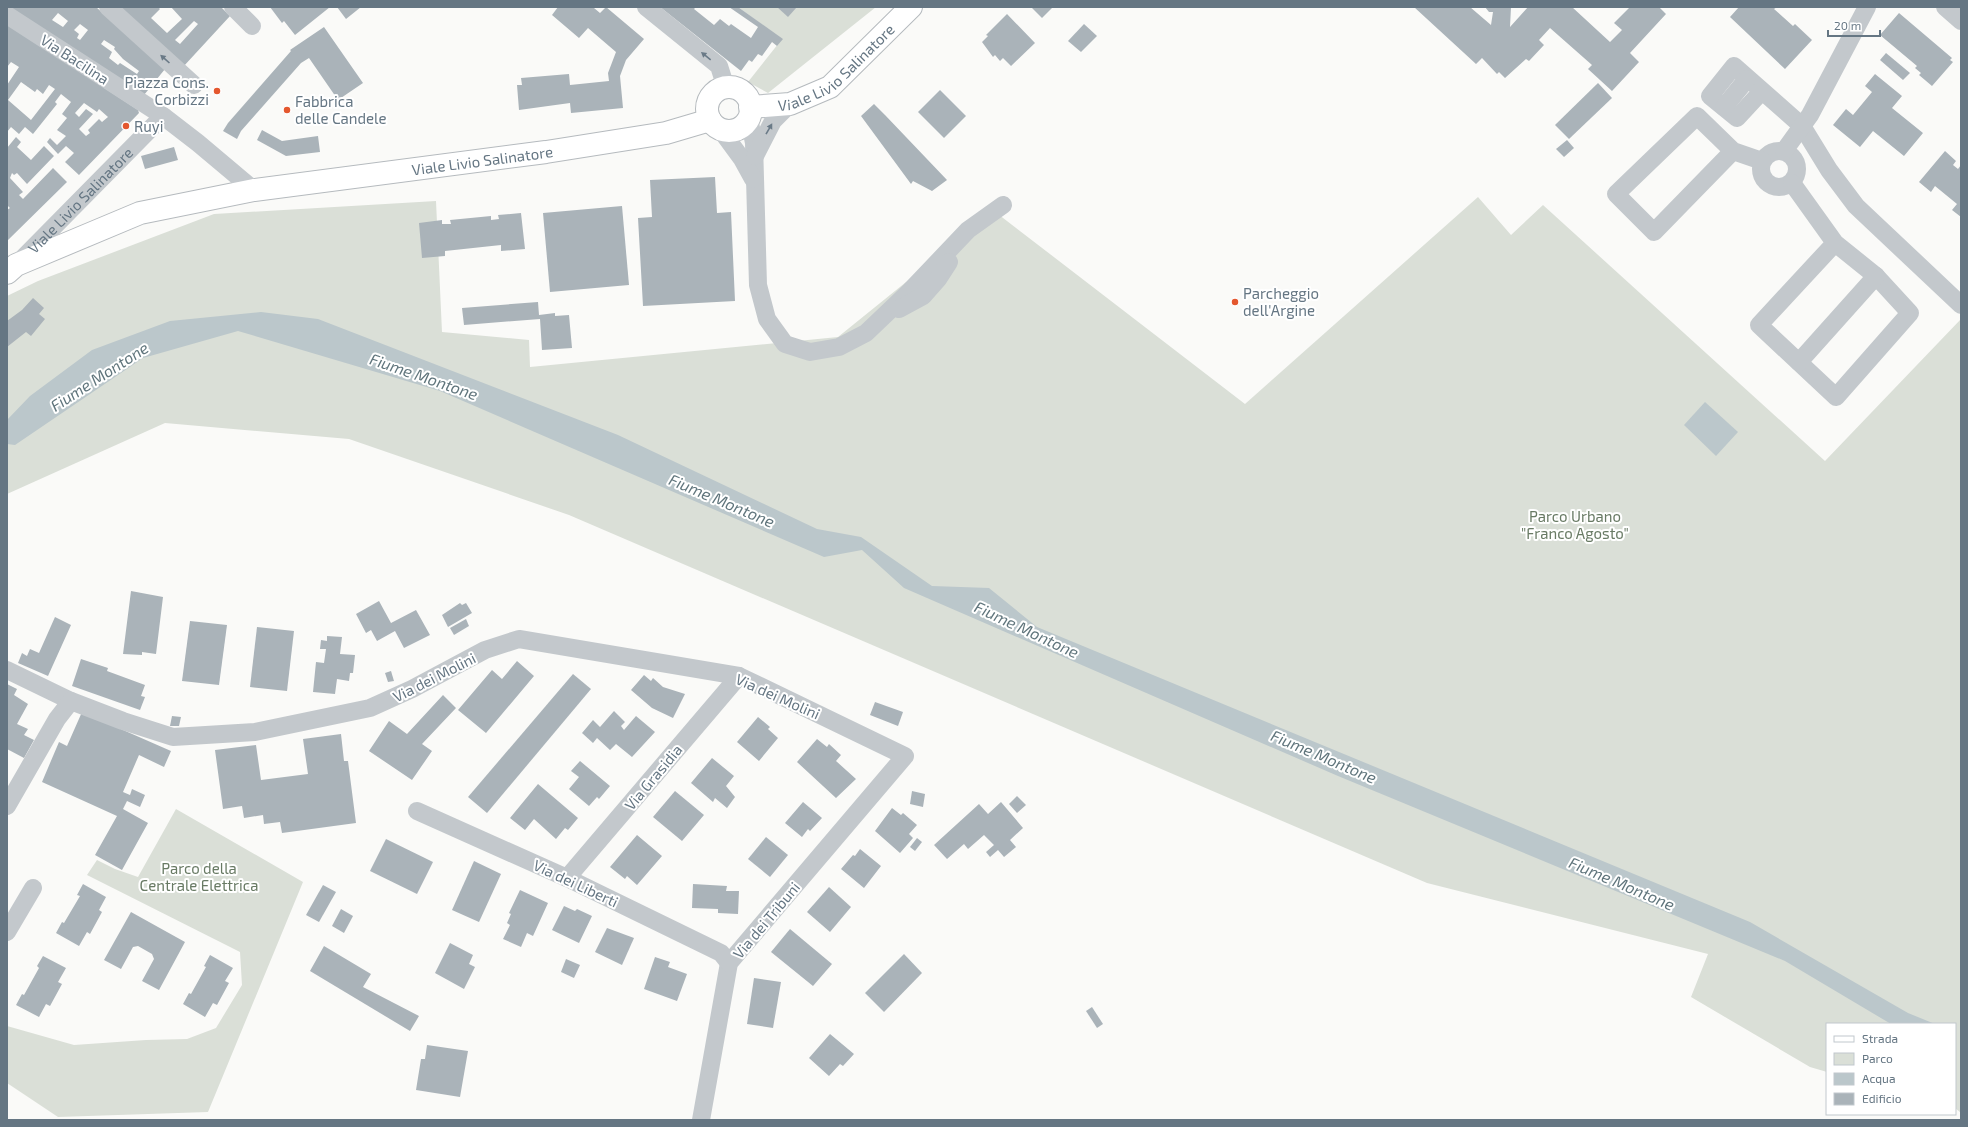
<svg xmlns="http://www.w3.org/2000/svg" width="1968" height="1127" font-family="'Exo 2',sans-serif">
<style>
.green{fill:#dadfd7}
.water{fill:#bbc7cb}
.building{fill:#aab3b9;fill-rule:evenodd}
.lines{fill:none;stroke-linecap:round;stroke-linejoin:round}
.major-casing{stroke:#b5babe;stroke-width:24}
.minor{stroke:#c3c8cc;stroke-width:18}
.major{stroke:#fff;stroke-width:22}
.oneway{fill:#6a7a87}
.poi-dot{fill:#e4572e;stroke:#fff;stroke-width:1.5}
.labels{text-anchor:middle;dominant-baseline:central;stroke-width:4;stroke-linejoin:round;paint-order:stroke}
.street-label{font-size:15px;fill:#657683;stroke:#fff}
.poi-label{font-size:15px;fill:#657683;stroke:#fff;text-anchor:start}
.park-label{font-size:15px;fill:#687a64;stroke:#fff}
.water-label{font-size:16px;font-style:italic;fill:#60757c;stroke:#fff}
</style>
<rect width="100%" height="100%" fill="#fafaf8"/>
<g class="green">
<polygon points="738,7 876,7 768,93 748,82 782,39"/>
<polygon points="1478,197 1511,235 1543,205 1825,461 1961,319 1961,1113 1955,1108 1955,1024 1827,1024 1827,1072 1810,1067 1691,997 1708,954 1427,883 569,515 349,439 165,423 7,494 7,296 38,281 214,214 436,201 442,332 529,340 530,367 838,337 994,211 1245,404"/>
<polygon points="176,809 303,882 208,1112 58,1117 7,1083 7,1026 74,1045 146,1040 187,1039 216,1028 242,985 240,952 87,875 97,860 115,869 138,877"/>
</g>
<g class="water">
<polygon points="261,312 318,319 618,435 817,529 861,537 932,586 989,588 1037,627 1750,922 1908,1013 1935,1024 1891,1024 1785,961 1338,776 904,588 862,550 824,557 440,391 238,331 143,358 15,445 7,444 7,420 30,396 92,350 170,321"/>
<polygon points="1705,402 1738,432 1716,456 1684,425"/>
</g>
<g class="building">
<path d="M 8,7 L 96,7 L 165,69 L 144,95 ZM 58,13 L 68,21 L 63,27 L 52,20 ZM 80,24 L 88,30 L 80,40 L 77,38 L 79,34 L 74,30 ZM 104,40 L 115,47 L 114,49 L 123,59 L 139,71 L 137,74 L 120,63 L 118,65 L 109,58 L 112,52 L 101,44 Z"/>
<path d="M 118,7 L 158,7 L 160,9 L 151,18 L 167,33 L 182,19 L 171,7 L 221,7 L 230,16 L 183,67 ZM 194,21 L 198,24 L 180,44 L 175,40 Z"/>
<polygon points="270,7 330,7 295,35 284,21 282,23"/>
<polygon points="337,7 361,7 346,19"/>
<polygon points="558,7 595,7 594,8 600,13 606,7 644,39 626,60 620,76 623,108 571,113 570,103 519,110 517,85 522,85 521,78 569,74 570,85 609,81 608,73 616,52 588,28 579,38 552,15"/>
<polygon points="660,7 696,7 694,9 714,25 720,19 729,26 731,24 751,38 758,27 729,7 738,7 783,39 777,46 772,42 762,56 758,54 752,62 749,60 741,71"/>
<polygon points="777,7 797,7 788,17"/>
<polygon points="1031,7 1053,7 1042,18"/>
<polygon points="1414,7 1470,7 1491,25 1493,12 1489,12 1485,7 1511,7 1510,27 1528,7 1572,7 1610,42 1622,30 1614,23 1630,7 1659,7 1666,14 1630,53 1639,62 1612,91 1588,69 1592,65 1550,28 1539,40 1544,45 1529,61 1526,59 1505,78 1499,72 1497,74 1482,58 1476,64"/>
<polygon points="1739,7 1777,7 1774,9 1793,26 1795,24 1812,40 1785,69 1730,17"/>
<polygon points="1899,13 1952,58 1950,60 1953,62 1932,86 1919,75 1921,73 1915,68 1917,66 1880,35"/>
<polygon points="1007,14 1035,43 1011,66 1003,58 1000,61 995,55 993,57 982,42 988,36 986,35"/>
<path d="M 7,24 L 138,110 L 139,113 L 79,175 L 65,162 L 74,153 L 66,146 L 58,154 L 47,142 L 50,138 L 57,145 L 66,136 L 57,130 L 67,118 L 62,114 L 71,102 L 61,94 L 55,102 L 57,104 L 33,134 L 25,127 L 19,134 L 11,127 L 7,132 L 7,85 L 19,67 L 11,62 L 7,67 ZM 21,82 L 35,92 L 37,89 L 43,94 L 49,85 L 55,89 L 31,120 L 8,100 ZM 84,103 L 97,112 L 99,109 L 108,117 L 102,122 L 99,119 L 88,130 L 90,133 L 86,136 L 79,129 L 93,114 L 86,109 L 79,117 L 75,113 Z"/>
<polygon points="1084,24 1097,36 1081,52 1068,41"/>
<polygon points="324,27 363,83 338,100 309,58 301,63 241,131 237,139 223,131 228,123 291,51 290,50"/>
<polygon points="1886,53 1910,73 1903,80 1880,60"/>
<polygon points="1875,74 1902,96 1892,108 1923,133 1904,156 1873,131 1860,147 1833,125 1846,109 1853,115 1872,92 1865,86"/>
<polygon points="1598,83 1612,98 1569,139 1555,125"/>
<polygon points="940,90 966,116 944,138 918,112"/>
<polygon points="874,104 885,115 947,180 932,191 913,181 911,184 861,116"/>
<polygon points="262,130 282,141 318,136 320,152 286,156 257,140"/>
<polygon points="16,137 21,142 17,147 31,160 44,146 54,156 27,184 17,173 14,175 12,173 10,178 23,192 19,195 23,199 53,168 67,182 7,241 7,210 10,208 7,205 7,148"/>
<polygon points="1567,140 1574,148 1564,157 1556,149"/>
<polygon points="174,147 178,160 145,169 141,156"/>
<polygon points="1945,151 1956,161 1953,165 1958,169 1961,165 1961,217 1952,210 1957,204 1935,186 1931,192 1919,182"/>
<polygon points="715,177 717,213 731,212 735,301 643,306 638,218 652,217 650,180"/>
<polygon points="622,206 629,285 550,292 543,213"/>
<polygon points="521,213 525,249 501,251 501,245 445,251 445,256 422,258 419,223 442,220 442,224 451,224 450,220 491,216 491,220 499,219 498,215"/>
<polygon points="33,298 44,308 39,314 45,319 31,336 26,332 7,347 7,321 22,310"/>
<polygon points="538,302 539,315 555,313 555,316 569,315 572,348 542,350 540,319 464,325 462,308"/>
<polygon points="131,591 163,597 156,654 142,652 142,655 123,654"/>
<polygon points="379,601 391,623 416,610 430,635 404,648 395,631 377,641 371,630 366,633 356,614"/>
<polygon points="460,603 462,605 466,603 472,613 448,627 442,615"/>
<polygon points="55,617 71,625 48,676 18,663 22,653 27,656 30,649 39,653"/>
<polygon points="466,619 469,626 454,635 450,628"/>
<polygon points="190,621 227,625 219,685 182,681"/>
<polygon points="257,627 294,631 287,691 250,687"/>
<polygon points="327,636 342,637 340,654 355,655 353,673 350,673 349,681 337,679 335,694 313,692 316,662 324,663 326,649 320,649 321,640 327,641"/>
<polygon points="81,659 108,668 107,671 145,685 141,696 145,697 140,710 72,686"/>
<polygon points="517,661 534,676 486,733 458,710 492,670 502,679"/>
<polygon points="391,671 394,681 388,682 385,673"/>
<polygon points="573,674 591,689 487,813 468,797"/>
<polygon points="644,675 651,681 653,678 663,687 685,694 673,718 652,708 631,690"/>
<polygon points="7,684 17,689 14,695 28,704 17,724 28,729 24,735 34,740 24,758 7,749"/>
<polygon points="443,695 456,708 422,744 432,751 412,780 369,751 389,721 407,734"/>
<polygon points="875,702 903,712 898,726 870,715"/>
<polygon points="614,711 625,722 621,726 624,730 636,716 655,732 632,757 616,744 610,750 597,738 593,743 582,733 593,720 600,727"/>
<polygon points="82,712 171,751 164,767 139,755 123,792 130,795 132,789 145,795 140,807 127,801 123,809 148,823 122,870 95,855 117,816 42,782 59,742 67,746"/>
<polygon points="172,716 181,717 179,726 170,726"/>
<polygon points="758,717 770,727 768,729 778,738 759,761 737,742"/>
<polygon points="341,734 344,761 348,761 356,823 282,833 280,822 264,824 263,815 244,818 242,806 223,809 215,750 256,745 261,780 308,774 303,739"/>
<polygon points="817,739 827,747 829,744 841,755 836,761 856,779 836,798 797,762"/>
<polygon points="712,758 734,776 726,786 735,797 727,808 715,798 713,802 691,783"/>
<polygon points="580,761 610,786 599,799 597,797 589,806 569,789 579,777 571,771"/>
<polygon points="538,784 578,818 568,830 565,828 556,839 534,819 525,830 510,818"/>
<polygon points="675,791 704,815 682,841 653,817"/>
<polygon points="912,791 925,794 923,807 910,804"/>
<polygon points="1017,796 1026,805 1017,813 1009,804"/>
<polygon points="803,802 822,818 810,831 808,829 802,837 785,823"/>
<polygon points="1001,802 1023,828 1010,840 1016,847 1004,857 998,850 990,857 986,852 994,845 984,835 968,849 964,844 947,859 934,845 979,804 988,814"/>
<polygon points="892,808 901,815 903,813 917,825 909,834 913,838 900,853 875,831"/>
<polygon points="637,835 662,856 637,885 627,876 625,879 610,867"/>
<polygon points="766,837 788,855 770,877 748,859"/>
<polygon points="917,838 922,842 915,851 910,847"/>
<polygon points="386,839 433,862 417,894 370,871"/>
<polygon points="860,849 881,866 864,888 841,869 853,855 855,856"/>
<polygon points="474,861 501,874 479,922 452,910"/>
<polygon points="83,884 106,897 99,910 102,912 90,934 87,932 79,946 56,933 62,922 64,923 80,896 77,895"/>
<polygon points="693,884 727,886 726,891 739,891 738,914 718,913 718,909 692,908"/>
<polygon points="323,885 336,892 319,922 306,915"/>
<polygon points="829,887 851,907 830,932 807,912"/>
<polygon points="520,890 548,903 533,936 527,933 521,947 503,939 510,925 507,923 511,914 509,913"/>
<polygon points="564,906 575,911 577,909 592,916 579,943 552,930"/>
<polygon points="341,909 353,916 344,933 332,926"/>
<polygon points="131,912 185,942 159,990 142,981 154,959 152,954 138,946 133,947 121,969 104,960"/>
<polygon points="607,928 634,938 622,965 595,952"/>
<polygon points="790,929 832,964 813,986 771,952"/>
<polygon points="450,943 473,955 469,964 475,967 464,989 435,973"/>
<polygon points="324,946 371,974 363,987 419,1016 410,1031 310,971"/>
<polygon points="904,954 922,973 884,1012 865,993"/>
<polygon points="210,955 233,968 225,981 229,983 217,1005 213,1003 205,1017 183,1004 189,993 191,994 206,967 204,966"/>
<polygon points="43,956 66,968 58,982 62,984 50,1006 46,1004 39,1017 16,1005 22,994 24,995 39,968 37,966"/>
<polygon points="655,957 670,962 668,967 687,974 677,1001 644,989"/>
<polygon points="566,959 580,965 574,978 561,972"/>
<polygon points="754,978 781,982 773,1028 747,1024"/>
<polygon points="1092,1007 1103,1024 1097,1028 1086,1011"/>
<polygon points="830,1034 854,1054 843,1066 840,1064 829,1076 809,1058"/>
<polygon points="427,1045 468,1051 460,1097 416,1090 421,1059 425,1059"/>
</g>
<g class="lines">
<g class="major-casing">
<g id="major">
<circle cx="729" cy="109" r="22"/>
<path id="s2" d="M 750,107 L 790,104 L 830,87 L 911,7"/>
<path id="s3" d="M 7,273 L 16,265 L 140,213 L 254,190 L 546,152 L 666,133 L 710,120"/>
</g>
</g>
<g class="minor">
<polyline points="108,7 194,85"/>
<polyline points="233,7 252,26"/>
<polyline points="646,7 719,66 726,88"/>
<polyline points="1945,7 1961,21"/>
<polyline points="7,15 163,116 198,143 254,190"/>
<polyline points="1762,91 1737,118 1710,96 1734,66 1802,126 1829,170 1856,206 1961,305"/>
<polyline points="1724,107 1747,79"/>
<polyline points="749,118 754,143 758,285 767,319 785,344 810,352 839,347 866,333 910,291 968,230 1003,205"/>
<polyline points="720,129 742,159 753,179"/>
<circle cx="1779" cy="169" r="18"/>
<polyline points="1733,151 1654,232 1616,194 1697,116 1733,151 1762,161"/>
<polyline points="1784,151 1810,115 1867,7"/>
<polyline points="755,156 773,121 790,104"/>
<polyline points="1792,183 1835,243 1876,276 1910,313 1836,397 1759,325 1835,243"/>
<path id="s1" d="M 19,262 L 163,116"/>
<polyline points="899,309 923,296 938,279 949,262"/>
<polyline points="1799,362 1876,276"/>
<polyline points="7,670 71,701"/>
<polyline points="7,806 57,719 71,701 123,721 173,737 255,732 370,708 412,689 485,650 519,639 739,676 905,756 729,963 701,1120"/>
<polyline points="417,811 567,878 721,953 729,963"/>
<polyline points="567,878 739,676"/>
<polyline points="7,932 33,888"/>
</g>
<use href="#major" class="major"/>
</g>
<defs><path id="oneway-solid" d="M-6-.8H1V-3.2L6.5 0L1 3.2V.8H-6Z"/></defs>
<g class="oneway">
<use href="#oneway-solid" transform="translate(706 56) rotate(-141)"/>
<use href="#oneway-solid" transform="translate(165 59) rotate(-138)"/>
<use href="#oneway-solid" transform="translate(769 129) rotate(-60)"/>
</g>
<g class="poi-dot">
<circle cx="217" cy="91" r="4"/>
<circle cx="287" cy="110" r="4"/>
<circle cx="126" cy="126" r="4"/>
<circle cx="1235" cy="302" r="4"/>
</g>
<g class="labels">
<g class="street-label">
<text transform="translate(75 59) rotate(33)">Via Bacilina</text>
<text stroke="none"><textPath href="#s2" startOffset="99">Viale Livio Salinatore</textPath></text>
<text stroke="none"><textPath href="#s3" startOffset="493">Viale Livio Salinatore</textPath></text>
<text stroke="none"><textPath href="#s1" startOffset="87">Viale Livio Salinatore</textPath></text>
<text transform="translate(434 677) rotate(-27)">Via dei Molini</text>
<text transform="translate(778 696) rotate(24)">Via dei Molini</text>
<text transform="translate(653 777) rotate(-50)">Via Grasidia</text>
<text transform="translate(576 883) rotate(25)">Via dei Liberti</text>
<text transform="translate(766 920) rotate(-50)">Via dei Tribuni</text>
</g>
<g class="poi-label">
<text x="209" y="82" text-anchor="end">Piazza Cons.<tspan x="209" dy="17">Corbizzi</tspan></text>
<text x="295" y="101">Fabbrica<tspan x="295" dy="17">delle Candele</tspan></text>
<text x="134" y="126">Ruyi</text>
<text x="1243" y="293">Parcheggio<tspan x="1243" dy="17">dell'Argine</tspan></text>
</g>
<g class="park-label">
<text x="1575" y="516">Parco Urbano<tspan x="1575" dy="17">"Franco Agosto"</tspan></text>
<text x="199" y="868">Parco della<tspan x="199" dy="17">Centrale Elettrica</tspan></text>
</g>
<g class="water-label">
<text transform="translate(99 376) rotate(-33)">Fiume Montone</text>
<text transform="translate(424 376) rotate(19)">Fiume Montone</text>
<text transform="translate(722 500) rotate(23)">Fiume Montone</text>
<text transform="translate(1027 629) rotate(25)">Fiume Montone</text>
<text transform="translate(1324 756) rotate(23)">Fiume Montone</text>
<text transform="translate(1622 883) rotate(23)">Fiume Montone</text>
</g>
</g>
<rect width="1968" height="1127" fill="none" stroke="#657683" stroke-width="16"/>
<rect x="1826" y="1023" width="130" height="92" fill="#ffffff" stroke="#c1c8cd"/>
<rect x="1834" y="1036" width="20" height="6" fill="#ffffff" stroke="#c1c8cd"/>
<text x="1862" y="1043" font-size="12" fill="#657683">Strada</text>
<rect x="1834" y="1053" width="20" height="12" fill="#dadfd7" stroke="#c1c8cd"/>
<text x="1862" y="1063" font-size="12" fill="#657683">Parco</text>
<rect x="1834" y="1073" width="20" height="12" fill="#bbc7cb" stroke="#c1c8cd"/>
<text x="1862" y="1083" font-size="12" fill="#657683">Acqua</text>
<rect x="1834" y="1093" width="20" height="12" fill="#aab3b9" stroke="#c1c8cd"/>
<text x="1862" y="1103" font-size="12" fill="#657683">Edificio</text>
<path d="M1828 30v6h52v-6" fill="none" stroke="#657683" stroke-width="2"/>
<text x="1834" y="30" font-size="12" fill="#657683" stroke="#ffffff" stroke-width="3" paint-order="stroke">20 m</text>
</svg>
